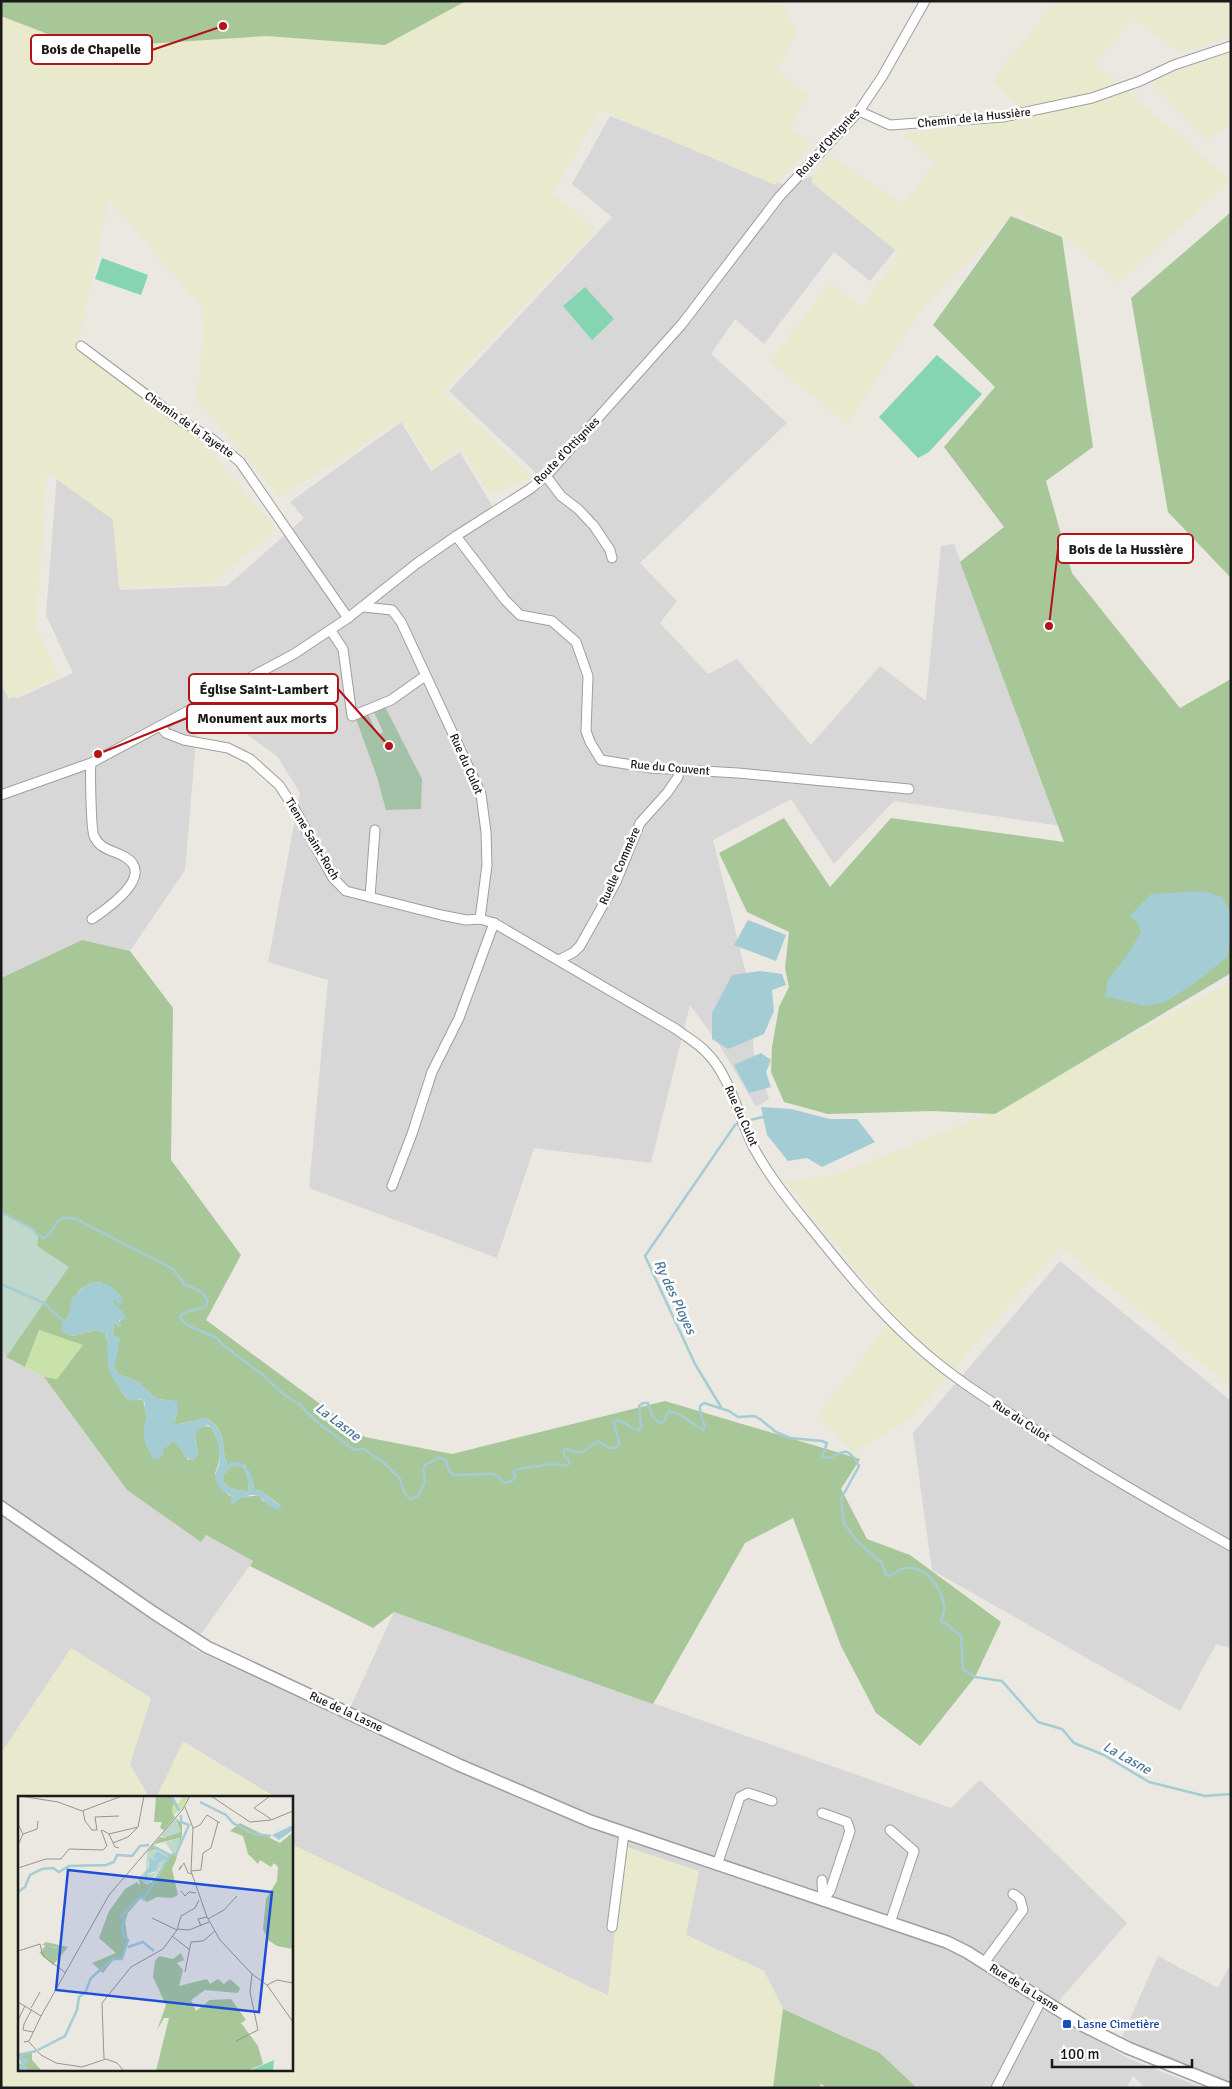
<svg xmlns="http://www.w3.org/2000/svg" width="1232" height="2089" font-family="Signika,sans-serif">
<style>
.residential{fill:#d8d7d7}
.farmland{fill:#e8e9cd}
.grass{fill:#c8e2aa}
.forest{fill:#a8c799;fill-rule:evenodd}
.wetland{fill:#bfd8cb}
.cemetery{fill:#a4c2a7}
.pitch{fill:#85d4b2}
.water{fill:#a4ccd5;fill-rule:evenodd}
.lines{fill:none;stroke-linecap:round;stroke-linejoin:round}
.stream{stroke:#a4ccd5;stroke-width:2.5}
.minor-casing{stroke:#9e9e9e;stroke-width:11}
.tertiary-casing{stroke:#9e9e9e;stroke-width:14}
.minor{stroke:#fff;stroke-width:9}
.tertiary{stroke:#fff;stroke-width:11}
.transit-dot{fill:#1a4fb4;stroke:#fff;stroke-width:2}
.labels{text-anchor:middle;dominant-baseline:central;stroke-width:5;stroke-linejoin:round;paint-order:stroke}
.street-label{font-size:12px;fill:#1a1a1a;stroke:#fff}
.transit-label{font-size:12px;fill:#164399;stroke:#fff;text-anchor:start}
.water-label{font-size:14px;font-style:italic;fill:#4e7799;stroke:#fff}
.inset-river{fill:none;stroke:#a4ccd5;stroke-width:2.5}
.inset-road{fill:none;stroke:#979591;stroke-width:1}
.view{fill:#1d4ed8;fill-opacity:0.15;stroke:#1d4ed8;stroke-width:2.5}
.inset-edge{fill:none;stroke:#1a1a1a;stroke-width:2.5}
.leader{fill:none;stroke:#b31219;stroke-width:2}
.callout-dot{fill:#b31219;stroke:#fff;stroke-width:2}
.callout{fill:#fff;stroke:#b31219;stroke-width:2}
.callout-label{font-size:14px;text-anchor:middle;font-weight:bold;fill:#1a1a1a}
</style>
<rect width="100%" height="100%" fill="#ebe7e1"/>
<g class="residential">
<polygon points="610,116 789,187 810,176 896,249 870,281 834,252 764,344 735,319 711,354 787,423 640,563 677,601 660,623 708,674 737,659 811,745 880,666 926,701 941,546 954,544 1061,826 894,801 834,864 791,799 713,840 754,1006 753,1050 769,1099 756,1107 719,1044 690,1005 651,1163 534,1148 497,1258 309,1188 328,980 268,962 300,793 277,756 239,729 198,719 185,870 130,951 82,940 1,978 1,676 16,699 73,673 46,615 57,474 113,518 120,590 227,586 304,518 290,502 401,422 431,471 460,452 497,514 545,484 534,471 449,391 612,217 572,184"/>
<polygon points="1060,1261 1231,1401 1231,1648 1216,1644 1180,1711 932,1570 913,1433"/>
<polygon points="1,1349 6,1357 44,1377 127,1490 201,1541 206,1535 253,1561 191,1648 345,1719 394,1612 951,1808 980,1780 1127,1923 1050,2011 1127,2058 1203,2088 1145,2088 1133,2076 1126,2088 917,2088 880,2053 783,2009 764,1971 686,1935 624,1847 609,1996 291,1844 291,1798 277,1798 184,1742 156,1798 149,1798 130,1764 151,1698 1,1753"/>
<polygon points="1158,1956 1218,1988 1231,1963 1231,2088 1121,2039"/>
</g>
<g class="farmland">
<polygon points="466,1 761,1 784,6 797,33 776,71 808,96 790,128 811,143 775,185 600,110 552,194 596,230 442,392 533,477 489,494 461,448 433,468 401,420 280,497 197,400 205,311 109,199 77,347 185,423 277,529 212,583 119,588 113,520 47,472 36,625 58,678 9,699 1,684 1,16 84,48 266,36 385,45"/>
<polygon points="1056,1 1231,1 1231,37 1181,53 1134,19 1094,62 1231,181 1119,282 1067,239 1015,212 921,310 848,424 770,362 830,283 861,308 900,254 811,182 828,154 903,204 935,163 903,134 1029,117 993,80"/>
<polygon points="1231,52 1231,122 1208,141 1150,80"/>
<polygon points="1231,981 1231,1387 1061,1246 910,1419 853,1452 818,1415 894,1316 785,1181 833,1176 982,1117"/>
<polygon points="71,1648 151,1698 130,1764 149,1798 19,1798 19,2070 291,2070 291,1844 608,1996 624,1846 699,1871 686,1935 764,1971 783,2009 773,2088 1,2088 1,1753"/>
<polygon points="183,1742 277,1798 156,1798"/>
</g>
<polygon class="grass" points="39,1330 84,1345 57,1379 44,1377 25,1367"/>
<g class="forest">
<polygon points="1,1 466,1 385,45 266,36 84,48 1,16"/>
<polygon points="1231,212 1231,578 1168,512 1131,298"/>
<polygon points="1011,216 1062,237 1093,447 1046,481 1072,573 1180,708 1231,679 1231,973 995,1114 932,1111 828,1114 784,1102 771,1072 772,1047 779,1007 789,987 785,968 789,932 747,912 719,853 784,818 830,887 891,818 1064,842 960,562 1004,527 944,447 995,387 933,325"/>
<path d="M 82,940 L 130,951 L 173,1008 L 171,1160 L 241,1255 L 206,1320 L 365,1437 L 452,1454 L 665,1401 L 860,1459 L 841,1489 L 867,1539 L 910,1555 L 1001,1622 L 975,1677 L 920,1746 L 876,1713 L 841,1646 L 793,1518 L 745,1543 L 653,1704 L 394,1612 L 373,1628 L 250,1566 L 253,1561 L 206,1535 L 201,1542 L 127,1490 L 44,1377 L 57,1379 L 83,1345 L 39,1330 L 25,1367 L 6,1357 L 68,1267 L 37,1246 L 38,1235 L 9,1215 L 1,1212 L 1,978 ZM 93,1282 L 100,1282 L 117,1292 L 112,1302 L 126,1319 L 122,1319 L 116,1325 L 114,1320 L 113,1335 L 118,1338 L 114,1368 L 120,1375 L 139,1382 L 143,1387 L 153,1396 L 158,1399 L 174,1401 L 178,1410 L 174,1422 L 175,1425 L 206,1418 C 229,1431 220,1447 227,1464 L 245,1465 L 254,1485 L 254,1491 L 260,1490 L 280,1505 L 263,1501 L 259,1495 L 236,1498 L 228,1495 L 215,1473 C 223,1458 220,1441 211,1427 L 204,1426 L 196,1430 L 195,1437 L 198,1455 L 188,1460 L 176,1442 L 173,1441 L 164,1448 L 147,1418 L 143,1400 L 134,1399 L 130,1401 C 117,1390 110,1365 108,1348 C 107,1343 107,1337 106,1333 L 96,1330 L 71,1336 L 62,1326 C 63,1321 66,1320 68,1316 C 78,1297 70,1293 93,1282 Z"/>
<path d="M 234,1465 L 244,1468 L 249,1482 L 248,1491 C 239,1492 217,1487 224,1474 C 226,1471 231,1467 234,1465 Z"/>
<polygon points="783,2009 880,2053 917,2088 827,2088 821,2084 819,2088 773,2088"/>
</g>
<polygon class="wetland" points="1,1212 33,1229 38,1235 37,1246 69,1267 6,1357 1,1349"/>
<polygon class="cemetery" points="384,705 422,779 421,809 386,810 377,777 356,719 368,714 378,735 383,732 373,710"/>
<g class="pitch">
<polygon points="102,258 148,275 141,295 95,279"/>
<polygon points="585,287 614,319 592,340 563,306"/>
<polygon points="937,355 982,394 929,452 918,458 879,417"/>
</g>
<g class="water">
<polygon points="1204,891 1222,897 1231,914 1231,939 1227,957 1195,983 1165,1002 1144,1006 1105,996 1108,980 1126,957 1141,932 1136,921 1130,916 1151,894"/>
<polygon points="748,920 786,935 776,961 734,945"/>
<polygon points="760,971 782,974 786,985 772,990 774,1011 764,1034 728,1049 712,1039 712,1013 732,975"/>
<polygon points="761,1053 771,1060 766,1072 771,1087 749,1093 734,1065"/>
<polygon points="761,1107 791,1109 830,1119 857,1119 875,1142 822,1167 807,1158 788,1161 767,1135"/>
<path d="M 93,1282 C 106,1281 118,1289 123,1301 L 121,1304 L 115,1302 L 114,1299 L 112,1302 L 122,1311 L 126,1319 L 119,1320 L 121,1326 L 119,1328 L 117,1327 L 114,1320 L 113,1335 L 120,1339 L 114,1368 L 120,1375 L 139,1382 L 143,1387 L 153,1396 L 158,1399 L 177,1401 L 178,1410 L 174,1422 L 175,1425 L 206,1418 C 229,1432 220,1446 227,1464 C 244,1456 255,1475 254,1491 L 260,1490 L 283,1508 L 275,1509 L 272,1506 L 269,1506 C 261,1499 260,1492 247,1496 L 246,1498 L 240,1498 L 234,1504 L 231,1504 L 230,1499 L 236,1498 C 226,1493 212,1487 216,1472 C 216,1470 219,1468 219,1465 C 221,1455 218,1431 208,1425 L 196,1430 L 195,1437 L 198,1455 L 193,1461 L 184,1456 L 181,1449 L 173,1441 L 164,1448 L 163,1455 L 159,1459 L 154,1459 C 145,1449 140,1430 147,1417 L 144,1408 L 145,1403 L 140,1399 L 130,1401 C 126,1398 111,1376 109,1371 C 108,1367 107,1340 107,1335 L 96,1330 L 71,1336 L 61,1331 L 63,1321 L 68,1316 L 72,1298 L 85,1286 ZM 234,1465 L 244,1469 L 249,1482 L 248,1491 C 239,1492 217,1487 224,1474 C 226,1471 231,1467 234,1465 Z"/>
</g>
<g class="lines">
<g class="stream">
<polyline points="750,1120 763,1117"/>
<path d="M 1,1212 L 33,1229 L 38,1235 L 44,1238 C 59,1228 53,1213 76,1219 L 173,1269 L 184,1284 L 202,1292 L 207,1299 L 207,1305 C 198,1312 188,1308 180,1316 L 182,1320 L 187,1325 L 217,1338 L 224,1346 L 262,1374 L 281,1392 L 299,1404 L 316,1421 L 354,1450 L 364,1449 L 383,1462 L 400,1479 L 404,1492 L 410,1499 L 418,1496 C 423,1487 427,1479 423,1469 L 425,1465 L 439,1458 L 446,1460 L 449,1471 L 454,1475 L 493,1474 L 498,1476 L 504,1483 L 510,1482 L 515,1478 L 514,1471 L 517,1469 L 552,1464 L 567,1466 L 569,1463 L 568,1459 L 564,1456 L 564,1450 L 569,1449 C 584,1458 587,1447 598,1441 L 609,1448 L 615,1448 L 619,1445 C 619,1436 614,1430 614,1421 C 624,1418 629,1430 639,1430 L 641,1426 L 639,1406 L 643,1403 L 648,1403 L 652,1415 L 659,1423 L 665,1421 L 666,1415 L 670,1411 L 679,1414 L 703,1430 L 705,1428 C 704,1420 699,1414 700,1406 L 704,1403 L 729,1411 L 738,1417 L 754,1416 L 760,1419 L 776,1432 L 790,1438 L 822,1441 L 827,1443 L 822,1457 C 840,1462 843,1437 859,1466 L 841,1499 L 844,1523 L 856,1540 L 882,1563 L 886,1575 L 889,1576 C 896,1573 900,1568 907,1568 C 927,1566 941,1588 944,1605 C 945,1609 943,1616 941,1620 L 961,1636 L 963,1669 L 975,1677 L 1002,1681 L 1038,1722 L 1062,1729 L 1074,1743 L 1104,1755 L 1149,1782 L 1205,1796 L 1231,1794"/>
<polyline points="1,1284 44,1303 63,1321"/>
<polyline points="721,1407 695,1364 645,1256 735,1125 738,1124"/>
</g>
<g class="minor-casing">
<g id="minor">
<polyline points="859,111 890,125 1003,117 1092,98 1140,81 1174,65 1231,46"/>
<polyline points="81,346 180,420 212,439 240,462 348,618"/>
<polyline points="546,476 561,496 578,509 594,526 610,550 612,558"/>
<polyline points="456,536 505,600 520,615 552,621 576,642 588,676 586,731 590,742 601,760 651,768 738,773 909,789"/>
<polyline points="364,607 392,610 401,622 481,794 486,832 487,865 480,919"/>
<polyline points="331,631 343,649 352,716 391,700 425,676"/>
<path d="M 161,727 L 166,733 L 184,740 L 228,748 L 250,759 L 279,785 L 294,808 L 333,878 L 346,891 L 441,915 L 466,920 L 480,919 L 494,923 L 676,1029 C 686,1037 698,1043 707,1053 C 731,1077 739,1120 755,1150 C 769,1176 788,1200 807,1223 C 840,1264 874,1307 913,1342 C 947,1374 987,1399 1026,1424 C 1093,1468 1161,1507 1231,1546"/>
<path d="M 91,763 C 90,772 91,830 94,836 C 100,850 113,850 125,857 C 156,875 108,908 92,919"/>
<polyline points="1,795 91,763 294,654 348,618 416,564 456,536 530,489 546,476 682,324 779,197 859,111 882,77 925,1"/>
<polyline points="370,897 375,830"/>
<polyline points="559,960 574,952 580,946 616,882 640,823 667,793 678,777 679,770"/>
<polyline points="392,1186 412,1134 432,1072 459,1018 494,923"/>
<polyline points="822,1813 847,1822 850,1831 830,1891 823,1900"/>
<polyline points="890,1830 914,1851 890,1923"/>
<polyline points="717,1865 740,1797 748,1793 772,1801"/>
<polyline points="822,1880 823,1900"/>
<polyline points="612,1927 624,1833"/>
<polyline points="984,1963 1023,1910 1020,1899 1013,1894"/>
<polyline points="996,2088 1042,1999"/>
</g>
</g>
<g class="tertiary-casing">
<polyline id="tertiary" points="1,1507 154,1613 207,1647 459,1765 590,1821 947,1942 967,1952 1084,2026 1128,2048 1227,2088"/>
</g>
<use href="#minor" class="minor"/>
<use href="#tertiary" class="tertiary"/>
</g>
<rect class="transit-dot" x="1062" y="2019" width="10" height="10" rx="2.5"/>
<g class="labels">
<g class="street-label">
<text transform="translate(974 118) rotate(-6)">Chemin de la Hussière</text>
<text transform="translate(828 143) rotate(-48)">Route d'Ottignies</text>
<text transform="translate(189 425) rotate(35)">Chemin de la Tayette</text>
<text transform="translate(567 451) rotate(-46)">Route d'Ottignies</text>
<text transform="translate(466 764) rotate(66)">Rue du Culot</text>
<text transform="translate(670 768) rotate(5)">Rue du Couvent</text>
<text transform="translate(312 839) rotate(59)">Tienne Saint-Roch</text>
<text transform="translate(620 866) rotate(-66)">Ruelle Commère</text>
<text transform="translate(741 1116) rotate(66)">Rue du Culot</text>
<text transform="translate(1021 1421) rotate(33)">Rue du Culot</text>
<text transform="translate(346 1712) rotate(25)">Rue de la Lasne</text>
<text transform="translate(1024 1988) rotate(32)">Rue de la Lasne</text>
</g>
<g class="transit-label">
<text x="1077" y="2024">Lasne Cimetière</text>
</g>
<g class="water-label">
<text transform="translate(675 1297) rotate(65)">Ry des Ployes</text>
<text transform="translate(338 1422) rotate(37)">La Lasne</text>
<text transform="translate(1127 1758) rotate(29)">La Lasne</text>
</g>
</g>
<g transform="translate(18 1796)">
<rect width="275" height="275" fill="#ebe7e1"/>
<path d="M 165,0 L 170,2 L 164,13 L 154,20 L 155,8 L 161,7 Z" fill="#c8e2aa"/>
<path d="M 138,0 L 155,0 L 159,11 L 155,8 L 154,17 L 157,21 L 146,34 L 142,32 L 144,26 L 136,26 ZM 158,22 L 164,28 L 164,39 L 158,64 L 154,73 L 160,99 L 154,102 L 139,101 L 129,106 L 123,102 L 110,117 L 107,125 L 110,146 L 103,164 L 95,164 L 85,177 L 74,167 L 98,157 L 81,142 L 91,115 L 107,93 L 119,86 L 122,90 L 121,82 L 129,89 L 134,86 L 152,59 L 158,58 L 161,42 L 137,48 L 135,50 L 141,52 L 129,56 L 142,41 L 146,42 ZM 222,27 L 262,47 L 275,36 L 275,153 L 259,150 L 250,144 L 245,133 L 248,103 L 259,85 L 260,71 L 256,67 L 253,71 L 242,64 L 240,68 L 230,58 L 225,40 L 212,35 ZM 28,146 L 50,151 L 35,169 L 21,156 L 39,152 L 24,149 ZM 163,157 L 166,164 L 159,167 L 165,174 L 161,190 L 189,183 L 192,188 L 200,183 L 206,188 L 212,183 L 222,192 L 220,197 L 187,194 L 173,204 L 178,215 L 192,204 L 213,203 L 228,224 L 223,227 L 240,250 L 245,268 L 229,275 L 138,275 L 151,222 L 146,222 L 139,234 L 148,209 L 135,181 L 137,165 L 141,160 L 155,163 ZM 0,257 L 14,257 L 14,264 L 24,275 L 13,275 L 0,267 L 4,269 Z" fill="#a8c799"/>
<path d="M 158,22 L 163,36 L 146,42 L 143,39 ZM 162,42 L 161,48 L 156,59 L 147,46 ZM 141,52 L 152,59 L 130,89 L 121,82 L 128,74 L 129,56 ZM 139,55 L 149,62 L 141,67 L 137,77 L 129,78 L 137,69 L 135,66 L 130,71 L 131,61 L 138,65 L 135,61 L 139,60 Z" fill="#bfd8cb" fill-rule="evenodd"/>
<path d="M 28,149 L 42,154 L 35,164 L 24,154 Z" fill="#a4c2a7"/>
<path d="M 256,264 L 255,275 L 231,275 Z" fill="#85d4b2"/>
<path d="M 275,29 L 275,34 L 261,44 L 254,39 ZM 139,55 L 150,62 L 141,67 L 138,75 L 129,78 L 130,81 L 127,82 L 126,78 L 131,72 L 131,61 L 138,65 L 135,61 ZM 0,260 L 8,262 L 11,265 L 6,270 L 13,275 L 0,275 L 0,267 L 4,268 Z" fill="#a4ccd5"/>
<path class="inset-river" d="M 154,0 L 161,15M 182,6 L 208,19 L 215,27 L 236,38 L 253,40M 135,50 L 152,59M 0,96 L 7,91 L 12,79 L 24,73 L 35,72 L 41,76 L 51,70 L 88,69 L 96,66 L 99,59 L 114,60 L 122,50 L 131,49M 110,151 L 125,146 L 136,155M 20,254 L 47,240 L 59,214 L 61,201 L 67,197 L 73,182 L 95,163 L 104,163 L 110,144 L 106,141 L 104,130 L 107,124 L 103,120 L 123,100 L 125,103 L 128,100 L 152,59 L 158,58 L 171,29 L 163,26 L 163,19M 0,259 L 18,255"/>
<path class="inset-road" d="M 2,0 L 40,6 L 64,15 L 104,0M 193,0 L 232,26 L 253,24 L 275,15M 252,0 L 236,12 L 253,23M 167,11 L 175,32 L 173,75 L 189,121 L 202,144 L 234,178 L 249,189 L 275,226M 65,15 L 67,25 L 74,34 L 79,34M 0,28 L 5,38 L 0,49M 120,31 L 126,0M 175,32 L 182,29 L 189,19 L 202,27M 79,34 L 77,21 L 101,20M 84,34 L 91,38 L 97,51 L 101,52M 5,38 L 19,33 L 20,25M 91,38 L 120,31M 95,47 L 110,41 L 120,31M 163,70 L 161,74 L 166,67 L 170,77 L 174,78M 0,72 L 28,63 L 43,63 L 51,53 L 85,54 L 89,50 L 83,34M 173,75 L 183,74 L 185,57 L 193,52 L 200,26M 163,95 L 167,100 L 171,96 L 178,97M 134,122 L 159,134M 190,123 L 206,114 L 219,100M 183,130 L 180,123 L 189,121M 159,133 L 171,134 L 191,126M 154,140 L 172,154M 0,155 L 22,148 L 25,160 L 48,177M 167,176 L 173,146 L 185,145 L 197,135M 249,189 L 259,184 L 275,187M 0,206 L 23,220 L 11,245 L 6,246M 13,212 L 22,196M 23,220 L 91,99 L 165,13 L 172,0M 0,224 L 7,210M 6,228 L 14,213M 6,228 L 5,234 L 15,236M 10,245 L 23,259 L 38,267 L 64,271 L 88,263 L 99,267 L 106,275M 218,245 L 240,234 L 232,196 L 234,178M 86,263 L 84,207 L 113,171 L 145,153 L 159,134 L 163,120 L 177,112 L 181,104"/>
<path class="view" d="M 50,74 L 254,96 L 241,216 L 38,194 Z"/>
<rect width="275" height="275" class="inset-edge"/>
</g>
<path class="leader" d="M223 26L152 50M1049 626L1058 549M389 746L338 689M98 754L187 718"/>
<g class="callout-dot">
<circle cx="223" cy="26" r="5"/>
<circle cx="1049" cy="626" r="5"/>
<circle cx="389" cy="746" r="5"/>
<circle cx="98" cy="754" r="5"/>
</g>
<g class="callout">
<rect x="31" y="35" width="121" height="29" rx="5"/>
<rect x="1058" y="534" width="135" height="29" rx="5"/>
<rect x="189" y="674" width="149" height="29" rx="5"/>
<rect x="187" y="704" width="150" height="29" rx="5"/>
</g>
<g class="callout-label">
<text x="91" y="54">Bois de Chapelle</text>
<text x="1126" y="554">Bois de la Hussière</text>
<text x="264" y="694">Église Saint-Lambert</text>
<text x="262" y="723">Monument aux morts</text>
</g>
<rect width="1232" height="2089" fill="none" stroke="#1a1a1a" stroke-width="5"/>
<path d="M1052 2059v8h140v-8" fill="none" stroke="#1a1a1a" stroke-width="2.5"/>
<text x="1060" y="2059" font-size="15" fill="#1a1a1a" stroke="#ffffff" stroke-width="4" paint-order="stroke">100 m</text>
</svg>
